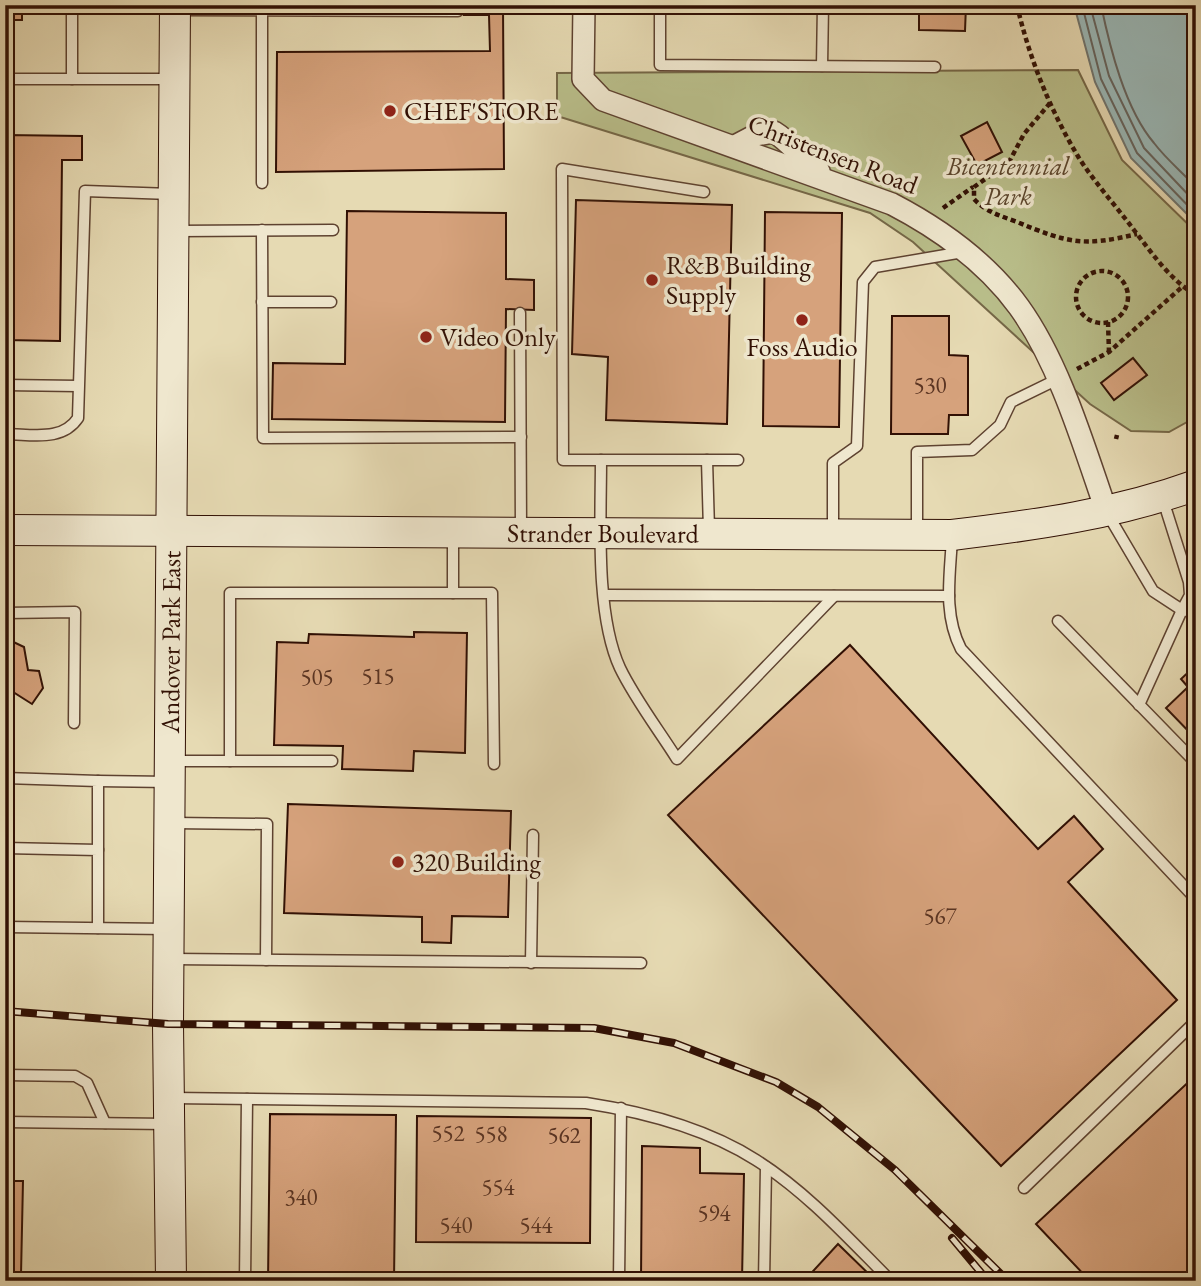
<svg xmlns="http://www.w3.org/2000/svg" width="1201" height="1286" font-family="'EB Garamond',serif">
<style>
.green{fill:#b9be8a;stroke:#756747;stroke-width:2}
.water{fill:#9ab8b7;stroke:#70756f;stroke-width:2}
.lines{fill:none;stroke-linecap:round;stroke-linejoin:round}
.shore{stroke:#66645e;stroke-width:2}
.building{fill:#d6a27c;stroke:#311004;stroke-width:2}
.lane-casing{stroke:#5e4230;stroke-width:13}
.street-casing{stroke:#5e4230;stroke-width:24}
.secondary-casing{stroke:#311004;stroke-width:32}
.path{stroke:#311004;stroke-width:4.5;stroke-dasharray:5 3.5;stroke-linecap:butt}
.lane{stroke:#efe7ce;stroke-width:10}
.street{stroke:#efe7ce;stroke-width:21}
.secondary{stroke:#efe7ce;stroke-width:30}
.rail-casing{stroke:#311004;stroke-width:8}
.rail{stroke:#efe7ce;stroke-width:5;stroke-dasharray:16;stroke-linecap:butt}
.poi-dot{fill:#8f2418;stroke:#efe7ce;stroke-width:2.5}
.labels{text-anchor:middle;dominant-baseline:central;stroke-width:7;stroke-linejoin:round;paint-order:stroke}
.number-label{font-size:23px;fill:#5a3422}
.poi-label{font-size:26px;fill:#311004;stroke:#efe7ce;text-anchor:start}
.street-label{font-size:26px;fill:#311004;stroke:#efe7ce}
.park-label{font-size:26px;font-style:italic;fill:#5a442c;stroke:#efe7ce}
</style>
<rect width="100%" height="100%" fill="#e6dab3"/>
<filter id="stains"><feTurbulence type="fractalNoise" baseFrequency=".00286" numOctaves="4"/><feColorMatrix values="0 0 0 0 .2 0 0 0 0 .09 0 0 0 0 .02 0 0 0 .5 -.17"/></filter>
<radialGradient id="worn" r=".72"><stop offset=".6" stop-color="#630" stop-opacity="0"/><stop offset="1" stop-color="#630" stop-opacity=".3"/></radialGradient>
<polygon class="green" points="1078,70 1122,160 1196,232 1196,417 1169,432 1131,431 1090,404 913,242 870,213 557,116 557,73"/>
<polygon class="water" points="1074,5 1183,5 1196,28 1196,223 1131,158 1095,82"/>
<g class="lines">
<g class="shore">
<polyline points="1082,5 1101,79 1137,153 1196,214"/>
<polyline points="1090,5 1109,76 1144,148 1196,203"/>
<path d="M 1101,5 C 1110,48 1125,109 1154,143 C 1166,159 1182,172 1196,187"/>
</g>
</g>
<g class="building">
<rect x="5" y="5" width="17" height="15"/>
<polygon points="464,5 503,5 504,169 276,172 277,52 490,51 489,15 464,15"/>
<polygon points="877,5 966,5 965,31 919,30 919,8"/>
<polygon points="987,122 1002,152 977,165 961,136"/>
<polygon points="5,135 82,136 82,160 62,160 60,341 5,340"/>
<polygon points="576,200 732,205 727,424 606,420 608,357 572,354"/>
<polygon points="347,211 506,213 506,279 534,280 534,310 506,309 505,422 272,419 273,363 345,364"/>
<polygon points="765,212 842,213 839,427 763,426"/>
<polygon points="892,316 949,316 949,355 968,356 968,415 949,415 948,434 891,434"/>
<polygon points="1133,358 1147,375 1114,400 1101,383"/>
<polygon points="414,632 467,633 465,753 414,751 413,771 342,769 343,746 274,745 277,642 308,643 309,634 414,637"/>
<polygon points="5,638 24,647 28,670 39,671 43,688 32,704 13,692 5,699"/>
<polygon points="850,645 1038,849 1074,816 1103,849 1068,882 1177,1000 1001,1166 668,815"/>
<polygon points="1196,665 1196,739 1166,708 1188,687 1181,679"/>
<polygon points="288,804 511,811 508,917 452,916 451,943 422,942 422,917 284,913"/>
<polygon points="1196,1075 1196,1281 1090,1281 1036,1224"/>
<polygon points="270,1114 396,1115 394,1281 268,1281"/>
<polygon points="417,1116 591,1118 590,1243 416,1242"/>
<polygon points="642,1146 700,1148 700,1173 744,1174 742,1281 641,1281"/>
<polygon points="5,1181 23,1181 21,1275 5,1275"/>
<polygon points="838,1244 876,1281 804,1281"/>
</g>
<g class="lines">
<g class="lane-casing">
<g id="lane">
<polyline points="660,5 660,65 935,67"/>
<polyline points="178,10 458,11"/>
<polyline points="262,10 262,183"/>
<polyline points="822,66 823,5"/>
<polyline points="5,79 174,79"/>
<polyline points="72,79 72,5"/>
<polyline points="704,192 562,169 563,460 738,460"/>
<polyline points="262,230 263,438 521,437"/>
<polyline points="177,231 333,230"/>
<polyline points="262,302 331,302"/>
<polyline points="520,313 521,531"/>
<polyline points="5,385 78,386"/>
<path d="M 5,434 C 32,434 62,442 78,418 L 85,191 L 171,194"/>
<path d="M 601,460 C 601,519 595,614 620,668 C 635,699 658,729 677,759 L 834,596"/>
<polyline points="707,460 709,530"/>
<polyline points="1107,513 1153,591 1182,610 1190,595 1189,582 1163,500"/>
<polyline points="917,532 917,452 972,450 1000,425 1011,402 1058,379"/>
<polyline points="833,533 833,463 857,446 863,282 875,267 963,252"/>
<polyline points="453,536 453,593"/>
<path d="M 952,538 C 950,576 943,614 961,649 L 1196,899"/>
<polyline points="605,595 949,596"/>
<polyline points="5,613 75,612 74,723"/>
<polyline points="1058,621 1196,763"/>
<polyline points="1139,705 1182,610 1196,612"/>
<polyline points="173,761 332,761"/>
<polyline points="230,761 230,593 492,593 494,764"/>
<polyline points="5,778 98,781 98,850"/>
<polyline points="98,781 169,782"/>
<polyline points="173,823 267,824 266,960"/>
<polyline points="5,848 98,850 98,928"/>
<polyline points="5,927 167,929"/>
<polyline points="171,959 641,963"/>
<polyline points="531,963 533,835"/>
<polyline points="5,1075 75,1076 87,1083 105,1123"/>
<path d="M 172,1098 L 586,1103 C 644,1112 706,1128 756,1160 C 807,1192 849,1239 891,1281"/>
<polyline points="5,1122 167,1124"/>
<polyline points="1024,1188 1196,1021"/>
<polyline points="245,1281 247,1099"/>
<polyline points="619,1281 621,1108"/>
<polyline points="764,1281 766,1167"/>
</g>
</g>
<g class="street-casing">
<g id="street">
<path d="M 584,5 L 583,79 L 603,100 L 892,204 C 940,229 987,263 1019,307 C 1060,364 1084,447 1107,513"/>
<path d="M 735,146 L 756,135 L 774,132 C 792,143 802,160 819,171"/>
</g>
</g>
<g class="secondary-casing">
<g id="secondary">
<path id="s1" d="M 5,530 L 952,535 C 1036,525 1116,514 1196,485"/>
<path id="s2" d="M 171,1281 L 168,1024 L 175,5"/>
</g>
</g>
<g class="path">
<path d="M 1017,5 C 1029,58 1051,112 1079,158 C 1095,183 1116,206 1134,230 C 1152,253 1170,280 1196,295"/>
<path d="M 1050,103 L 1024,134 L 1009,162 L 974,187 L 974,199 C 986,212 1001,216 1017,222 C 1068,243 1083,247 1137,234"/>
<polyline points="943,208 973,187"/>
<circle cx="1102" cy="297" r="26"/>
<polyline points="1108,322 1109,352"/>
<polyline points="1077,369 1109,352 1182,287"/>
<polyline points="1116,439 1117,435"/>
</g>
<use href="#lane" class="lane"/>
<use href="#street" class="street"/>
<use href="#secondary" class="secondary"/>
<g class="rail-casing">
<g id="rail">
<polyline points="5,1011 168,1024 594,1028 674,1043 776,1082 818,1107 895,1170 1008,1281"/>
<polyline points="952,1238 988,1281"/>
</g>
</g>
<use href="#rail" class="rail"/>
</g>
<g class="poi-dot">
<circle cx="390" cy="111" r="7"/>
<circle cx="652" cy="280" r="7"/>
<circle cx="802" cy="320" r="7"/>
<circle cx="426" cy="337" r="7"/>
<circle cx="398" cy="862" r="7"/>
</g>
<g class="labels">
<g class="number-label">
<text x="930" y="385">530</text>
<text x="378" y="676">515</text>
<text x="317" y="677">505</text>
<text x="940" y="916">567</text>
<text x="448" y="1133">552</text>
<text x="491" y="1134">558</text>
<text x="564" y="1135">562</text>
<text x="498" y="1187">554</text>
<text x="301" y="1197">340</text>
<text x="714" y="1213">594</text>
<text x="456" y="1225">540</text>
<text x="536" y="1225">544</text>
</g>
<g class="poi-label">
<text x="404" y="111">CHEF'STORE</text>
<text x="666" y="265">R&amp;B Building<tspan x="666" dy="30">Supply</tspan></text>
<text x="440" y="337">Video Only</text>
<text x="802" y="347" text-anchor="middle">Foss Audio</text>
<text x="412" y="862">320 Building</text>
</g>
<g class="street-label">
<text transform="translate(833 154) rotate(21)">Christensen Road</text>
<text stroke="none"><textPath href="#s1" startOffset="598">Strander Boulevard</textPath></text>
<text stroke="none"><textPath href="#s2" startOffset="639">Andover Park East</textPath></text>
</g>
<g class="park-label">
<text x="1008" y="166">Bicentennial<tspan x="1008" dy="30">Park</tspan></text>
</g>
</g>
<rect width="1201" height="1286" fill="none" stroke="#e6dab3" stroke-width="28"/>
<rect x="7" y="7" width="1187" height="1272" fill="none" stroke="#311004" stroke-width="3.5"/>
<rect x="14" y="14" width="1173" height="1258" fill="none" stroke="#311004" stroke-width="2"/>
<rect width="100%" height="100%" filter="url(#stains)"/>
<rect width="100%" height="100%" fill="url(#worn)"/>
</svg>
